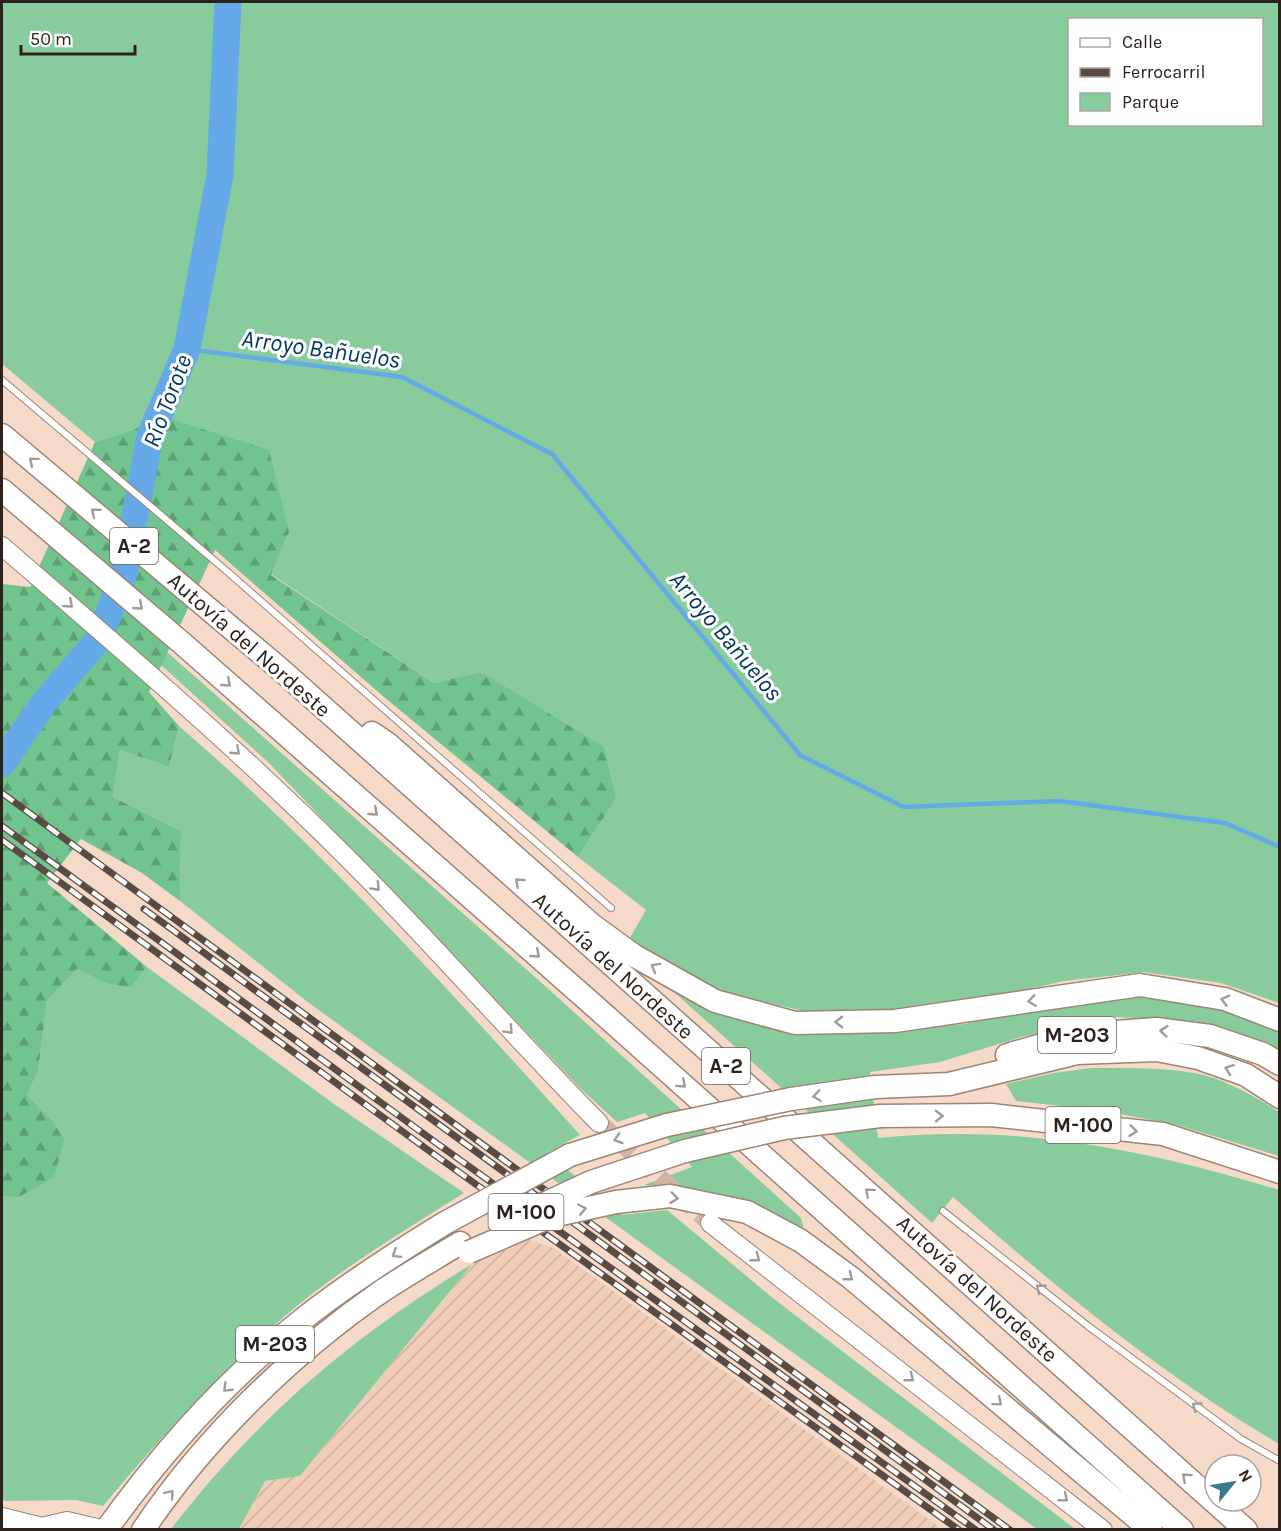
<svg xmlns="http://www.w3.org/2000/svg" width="1281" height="1531" font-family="Karla,sans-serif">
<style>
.industrial{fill:url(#industrial-furrows)}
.green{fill:#88cb9d;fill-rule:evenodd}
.forest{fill:url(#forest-firs)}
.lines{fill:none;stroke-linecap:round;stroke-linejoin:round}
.stream{stroke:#65a8e7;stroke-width:4.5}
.river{stroke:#65a8e7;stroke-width:27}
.secondary-tunnel{stroke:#ceb5a6;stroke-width:18;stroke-dasharray:18 9;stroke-linecap:butt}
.lane-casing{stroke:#9d8474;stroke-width:8}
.secondary-casing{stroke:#9d8474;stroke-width:20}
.primary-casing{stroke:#9d8474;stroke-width:22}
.highway-casing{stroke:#9d8474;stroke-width:25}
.lane{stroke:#fff;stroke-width:6}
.secondary{stroke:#fff;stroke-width:18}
.primary{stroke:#fff;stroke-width:20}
.highway{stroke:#fff;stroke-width:22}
.rail-casing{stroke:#594b42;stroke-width:7}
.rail{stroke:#fff;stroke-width:4.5;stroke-dasharray:14;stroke-linecap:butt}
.highway-bridge-casing{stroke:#9d8474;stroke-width:25;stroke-linecap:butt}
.highway-bridge{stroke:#fff;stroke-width:22}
.oneway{stroke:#a09b98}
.labels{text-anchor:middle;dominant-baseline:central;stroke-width:6;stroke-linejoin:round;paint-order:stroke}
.shield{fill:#fff;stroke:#6b645f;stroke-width:1.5}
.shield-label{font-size:21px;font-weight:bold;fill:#2c211b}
.street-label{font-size:22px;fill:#2c211b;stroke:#fff}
.water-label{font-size:24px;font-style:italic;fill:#00355d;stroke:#fff}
</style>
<defs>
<pattern id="industrial-furrows" width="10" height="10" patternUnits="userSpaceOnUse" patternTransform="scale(1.5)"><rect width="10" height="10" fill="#f0cdb9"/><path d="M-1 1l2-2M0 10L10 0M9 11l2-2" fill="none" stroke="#ceb09e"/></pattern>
<pattern id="forest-firs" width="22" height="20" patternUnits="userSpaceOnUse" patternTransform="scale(1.5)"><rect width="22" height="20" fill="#71c48d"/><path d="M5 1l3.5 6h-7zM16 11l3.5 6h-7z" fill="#5d9f72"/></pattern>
</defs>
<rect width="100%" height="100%" fill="#f6dac9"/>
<polygon class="industrial" points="530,1240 555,1249 942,1529 239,1530 265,1481 300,1476 472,1264"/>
<g class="green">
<path d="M 2,2 L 1279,2 L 1279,1003 L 1221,983 L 1144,972 L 1064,981 L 950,1007 L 826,1016 L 734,995 L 675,971 L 628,941 L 646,910 L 578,857 L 616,799 L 482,672 L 434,683 L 271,574 L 289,532 L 168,418 L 95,442 L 2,364 ZM 1070,20 L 1262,20 L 1262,124 L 1070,124 Z"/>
<polygon points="167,652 544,985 801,1218 804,1230 746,1205 700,1190 644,1185 692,1167 645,1113 617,1122 578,1086 269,763 161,665"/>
<path d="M 179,726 C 324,851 452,993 580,1135 L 547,1153 L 623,1215 L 667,1210 L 774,1299 L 1075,1529 L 1037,1529 L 309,1003 L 180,901 L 181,831 L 113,797 L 120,750 L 169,767 Z"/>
<path d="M 147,967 L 334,1104 L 464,1193 C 411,1226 357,1259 308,1297 C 231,1358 166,1431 103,1506 L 76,1500 L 6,1501 L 2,1500 L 2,1196 L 19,1196 L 52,1120 L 27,1095 L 38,1072 L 47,1001 L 77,969 L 105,983 L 131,988 Z"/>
<path d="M 665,984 L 874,1032 L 965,1024 L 1067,1001 L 1135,994 L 1183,997 L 1279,1027 L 1279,1050 L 1239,1035 L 1181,1021 L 1117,1017 L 1021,1037 L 940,1062 L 870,1072 L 878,1138 C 1020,1124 1144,1149 1279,1190 L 1279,1444 C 1162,1375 1055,1287 953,1197 L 932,1223 Z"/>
<path d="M 1091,1068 C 1127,1068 1164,1067 1199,1074 C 1224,1079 1258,1098 1279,1112 L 1279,1156 L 1174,1124 L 1098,1110 L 1016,1101 L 1006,1084 L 1054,1073 Z"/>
<path d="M 472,1264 L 300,1476 L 265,1481 L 239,1529 L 171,1529 C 259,1416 350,1338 472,1264 Z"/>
</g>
<polygon class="forest" points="168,418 269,450 289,532 271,575 434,683 481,672 604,747 616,799 578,857 384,697 215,550 149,692 179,726 169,767 120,750 113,797 181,831 180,901 142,873 81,839 47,883 147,967 131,988 105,983 77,969 47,1001 38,1072 27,1095 52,1120 64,1140 54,1177 19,1197 2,1196 2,584 30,587 95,442"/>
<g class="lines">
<polyline class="stream" points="187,349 402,377 552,454 800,755 904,807 1060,801 1225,823 1280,847"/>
<polyline class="river" points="2,764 43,704 99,639 124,573 150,436 187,349 220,175 228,2"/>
<polyline class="secondary-tunnel" points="599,1123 710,1223"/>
<g class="lane-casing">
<g id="lane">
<polyline points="2,380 222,567 611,908"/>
<polyline points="943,1211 1088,1326 1241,1439 1280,1461"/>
</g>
</g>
<g class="secondary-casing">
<g id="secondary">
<path d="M 2,546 C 128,655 255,763 371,882 C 448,961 521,1044 599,1123"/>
<polyline points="710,1223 1103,1530"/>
</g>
</g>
<g class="primary-casing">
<g id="primary">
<polyline points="2,1518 38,1527"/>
<polyline points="33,1530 67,1522 101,1530"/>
</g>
</g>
<g class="highway-casing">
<g id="highway">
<polyline points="2,435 280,669 1246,1530"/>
<polyline points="2,490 183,644 591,1003 1182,1530"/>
<polyline points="372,733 388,744 592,925 633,955 715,1001 795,1023 895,1021 1140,985 1225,999 1280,1020"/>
<polyline points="1007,1055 1076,1035 1156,1029 1210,1036 1263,1054 1280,1064"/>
<polyline points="875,1087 949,1084 1077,1053 1157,1050 1198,1058 1246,1075 1280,1097"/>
<polyline points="880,1116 991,1115 1163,1134 1280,1172"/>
<polyline points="570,1155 667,1125"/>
<polyline points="591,1182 685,1151"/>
<polyline points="616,1202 670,1196 747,1212 801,1241 850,1277 1151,1530"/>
<path d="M 106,1530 C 162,1452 227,1379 302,1320 C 347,1284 396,1253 445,1223"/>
<path d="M 143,1530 C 204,1439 292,1353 382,1291 C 408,1274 434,1259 460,1243"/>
</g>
</g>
<use href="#lane" class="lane"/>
<use href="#secondary" class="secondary"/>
<use href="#primary" class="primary"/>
<use href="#highway" class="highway"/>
<g class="rail-casing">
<g id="rail">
<polyline points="2,793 1010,1530"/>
<polyline points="2,826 435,1142 976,1530"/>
<polyline points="2,840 428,1150 959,1530"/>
<polyline points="144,909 994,1530"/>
</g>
</g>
<use href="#rail" class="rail"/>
<g class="highway-bridge-casing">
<g id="highway-bridge">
<polyline points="667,1125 791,1099 875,1087"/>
<polyline points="685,1151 784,1128 880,1116"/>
<polyline points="527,1212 591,1182"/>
<polyline points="445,1223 570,1155"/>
<polyline points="469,1252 552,1216 616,1202"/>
</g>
</g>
<use href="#highway-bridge" class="highway-bridge"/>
</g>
<defs><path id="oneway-chevron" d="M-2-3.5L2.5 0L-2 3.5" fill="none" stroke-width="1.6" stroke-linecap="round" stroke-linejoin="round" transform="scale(1.5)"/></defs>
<g class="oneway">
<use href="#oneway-chevron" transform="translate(33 461) rotate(-140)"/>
<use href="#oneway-chevron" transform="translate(95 512) rotate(-140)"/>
<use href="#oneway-chevron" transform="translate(69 604) rotate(41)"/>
<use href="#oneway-chevron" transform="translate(139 606) rotate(41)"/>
<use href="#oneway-chevron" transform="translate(227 683) rotate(41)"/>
<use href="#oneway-chevron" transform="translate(236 751) rotate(43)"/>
<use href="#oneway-chevron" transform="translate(374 812) rotate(41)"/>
<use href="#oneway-chevron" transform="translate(519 882) rotate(-138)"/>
<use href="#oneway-chevron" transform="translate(376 887) rotate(47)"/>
<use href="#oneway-chevron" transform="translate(536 954) rotate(41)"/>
<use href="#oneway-chevron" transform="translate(655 967) rotate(-151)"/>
<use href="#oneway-chevron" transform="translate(1225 1000) rotate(-165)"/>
<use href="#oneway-chevron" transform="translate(1032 1001) rotate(172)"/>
<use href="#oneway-chevron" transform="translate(839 1022) rotate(179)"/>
<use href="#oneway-chevron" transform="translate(509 1030) rotate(47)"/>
<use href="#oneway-chevron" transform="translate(1164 1031) rotate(-174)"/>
<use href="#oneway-chevron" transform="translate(1229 1069) rotate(-160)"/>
<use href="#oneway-chevron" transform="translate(682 1084) rotate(42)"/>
<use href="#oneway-chevron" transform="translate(817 1096) rotate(172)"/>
<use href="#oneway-chevron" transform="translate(939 1116) rotate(-1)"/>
<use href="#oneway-chevron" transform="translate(1133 1131) rotate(6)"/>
<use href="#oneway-chevron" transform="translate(618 1139) rotate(163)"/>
<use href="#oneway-chevron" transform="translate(869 1192) rotate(-138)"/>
<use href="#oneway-chevron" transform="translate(674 1198) rotate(7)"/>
<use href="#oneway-chevron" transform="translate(582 1209) rotate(-12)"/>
<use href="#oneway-chevron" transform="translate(396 1254) rotate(148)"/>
<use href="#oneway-chevron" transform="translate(756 1258) rotate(38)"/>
<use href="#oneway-chevron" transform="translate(849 1277) rotate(38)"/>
<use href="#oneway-chevron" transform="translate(1040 1288) rotate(-141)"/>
<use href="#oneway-chevron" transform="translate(910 1378) rotate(38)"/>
<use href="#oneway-chevron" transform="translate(227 1388) rotate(136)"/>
<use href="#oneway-chevron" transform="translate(998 1402) rotate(40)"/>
<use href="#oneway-chevron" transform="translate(1196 1406) rotate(-144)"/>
<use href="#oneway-chevron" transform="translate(1186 1477) rotate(-138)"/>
<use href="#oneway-chevron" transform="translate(170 1494) rotate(-50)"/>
<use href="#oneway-chevron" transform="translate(1064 1498) rotate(39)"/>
</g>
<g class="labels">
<g class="shield">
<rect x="110" y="528" width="48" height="36" rx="4.5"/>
<rect x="1038" y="1017" width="78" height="36" rx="4.5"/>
<rect x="702" y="1048" width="48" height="36" rx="4.5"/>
<rect x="1045.5" y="1107" width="75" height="36" rx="4.5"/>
<rect x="488.5" y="1194" width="75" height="36" rx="4.5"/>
<rect x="236" y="1326" width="78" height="36" rx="4.5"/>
</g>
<g class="shield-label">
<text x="134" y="546">A-2</text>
<text x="1077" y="1035">M-203</text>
<text x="726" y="1066">A-2</text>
<text x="1083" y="1125">M-100</text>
<text x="526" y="1212">M-100</text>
<text x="275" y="1344">M-203</text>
</g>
<g class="street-label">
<text transform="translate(249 645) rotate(41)">Autovía del Nordeste</text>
<text transform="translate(613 966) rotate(42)">Autovía del Nordeste</text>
<text transform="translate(977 1289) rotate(42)">Autovía del Nordeste</text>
</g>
<g class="water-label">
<text transform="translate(321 349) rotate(8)">Arroyo Bañuelos</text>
<text transform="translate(167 401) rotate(-69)">Río Torote</text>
<text transform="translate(726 636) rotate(50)">Arroyo Bañuelos</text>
</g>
</g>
<rect width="1281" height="1531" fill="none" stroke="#2c211b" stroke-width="6"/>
<rect x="1068" y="18" width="195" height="108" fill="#ffffff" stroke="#aba6a4" stroke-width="1.5"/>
<rect x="1080" y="38" width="30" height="9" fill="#ffffff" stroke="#aba6a4" stroke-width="1.5"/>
<text x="1122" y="48" font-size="18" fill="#2c211b">Calle</text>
<rect x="1080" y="68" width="30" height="9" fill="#594b42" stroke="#aba6a4" stroke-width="1.5"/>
<text x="1122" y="78" font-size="18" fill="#2c211b">Ferrocarril</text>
<rect x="1080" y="93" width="30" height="18" fill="#88cb9d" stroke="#aba6a4" stroke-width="1.5"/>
<text x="1122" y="108" font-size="18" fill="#2c211b">Parque</text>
<g transform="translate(1233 1483) rotate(60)"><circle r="28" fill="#ffffff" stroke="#aba6a4" stroke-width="1.5"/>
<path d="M0-4.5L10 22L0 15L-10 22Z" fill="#3a788d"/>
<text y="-9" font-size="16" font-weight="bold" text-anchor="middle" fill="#2c211b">N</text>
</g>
<path d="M21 45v9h114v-9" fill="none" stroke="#2c211b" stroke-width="3"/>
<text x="30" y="45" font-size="18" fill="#2c211b" stroke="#ffffff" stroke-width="4.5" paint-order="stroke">50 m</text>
</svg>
